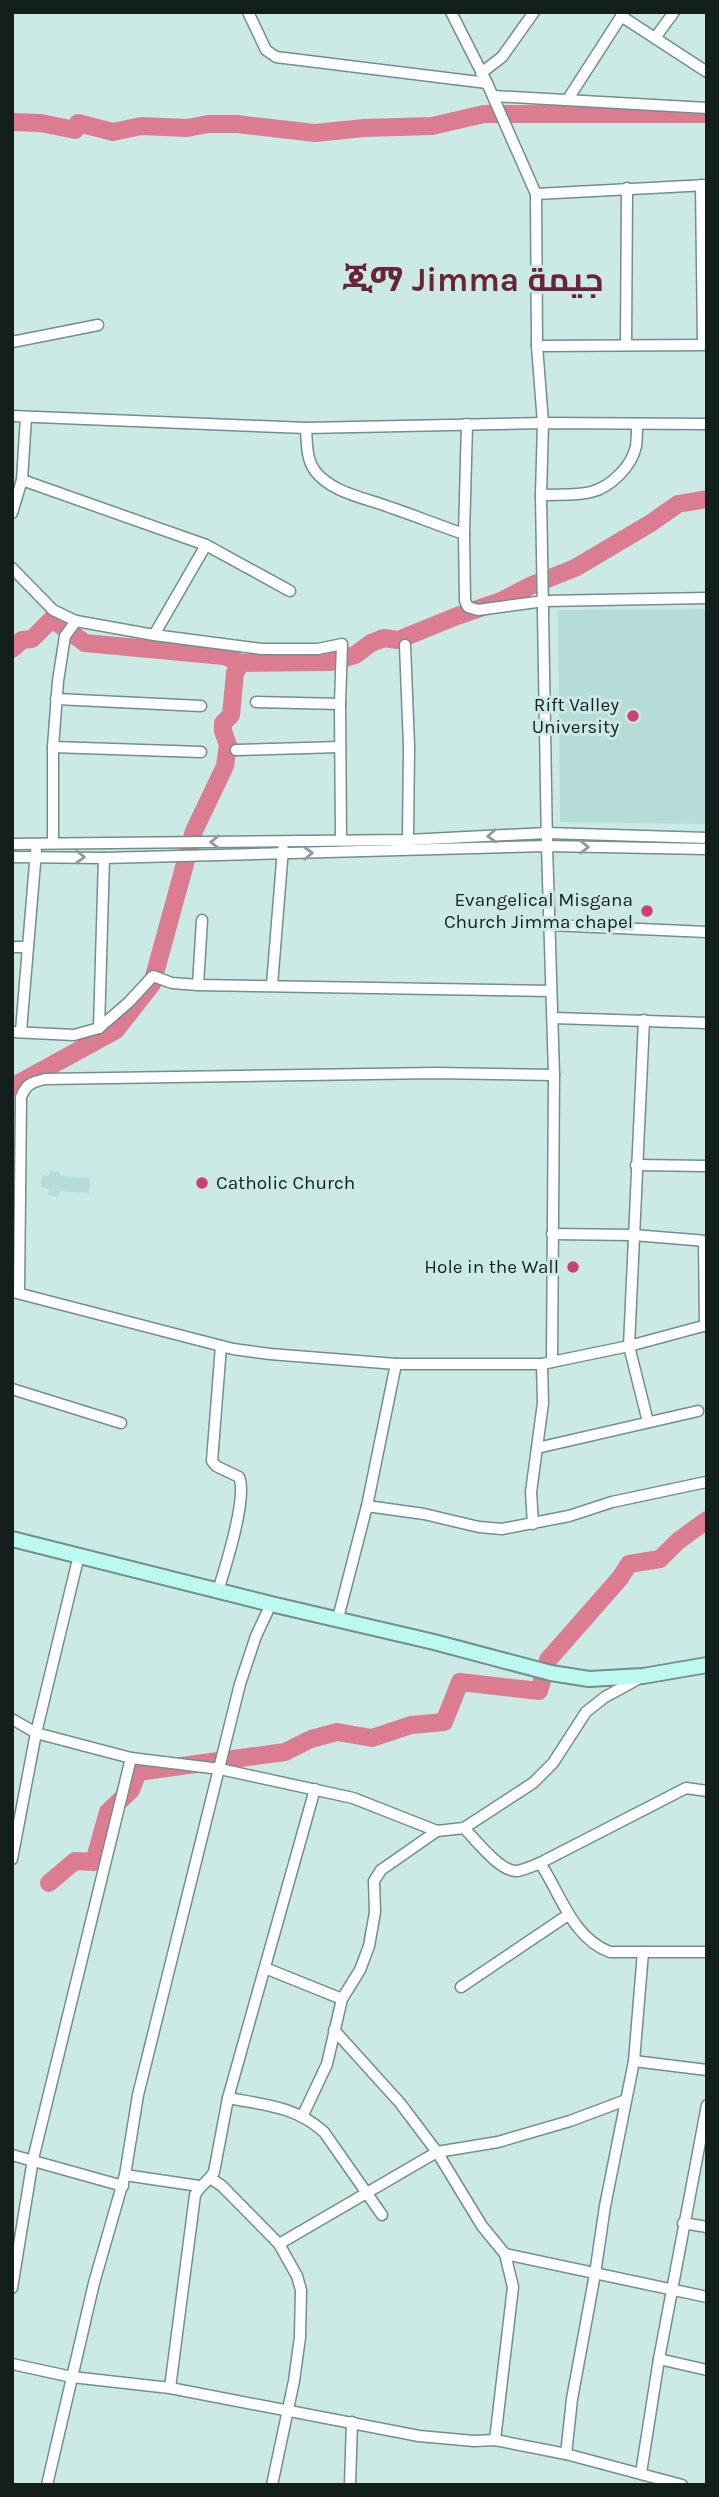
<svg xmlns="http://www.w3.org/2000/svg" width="719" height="2497" font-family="Karla,Cairo,'Noto Sans Ethiopic',sans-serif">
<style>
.built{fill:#b5dcd6}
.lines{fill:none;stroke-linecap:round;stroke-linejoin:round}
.river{stroke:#dc7c91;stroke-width:18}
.street-casing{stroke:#728f8b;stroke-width:13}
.secondary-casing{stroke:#728f8b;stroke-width:18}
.street{stroke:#fff;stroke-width:10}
.secondary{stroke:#bdf9f3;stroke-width:14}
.oneway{stroke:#959a99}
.poi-dot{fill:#cf416a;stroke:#cbeae5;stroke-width:2.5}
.labels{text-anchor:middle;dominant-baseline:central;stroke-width:6;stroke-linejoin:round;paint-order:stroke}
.poi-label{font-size:19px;fill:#131f1d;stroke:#cbeae5;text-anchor:end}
.town-label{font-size:33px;font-weight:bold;fill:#692436;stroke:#cbeae5}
</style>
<rect width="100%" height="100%" fill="#cbeae5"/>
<g class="built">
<polygon points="707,609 707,824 560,822 558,610"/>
<polygon points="50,1171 60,1172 61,1176 90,1178 89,1193 60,1191 58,1197 48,1195 49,1189 41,1187 42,1175 49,1176"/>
</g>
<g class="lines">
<g class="river">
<polyline points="12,122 41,123 75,130 78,123 113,132 141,126 187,128 208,124 237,124 315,133 364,128 432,126 484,114 707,114"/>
<polyline points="12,649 22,640 32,639 52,619 85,643 224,656 241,663"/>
<polyline points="12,1087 116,1030 152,984 194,831 225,766 228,745 223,731 223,723 231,715 235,673 241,663 330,662 355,655 371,643 384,638 398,640 457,616 501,601 532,585 575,568 651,523 678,504 707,499"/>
<polyline points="49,1883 75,1861 94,1862 108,1812 131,1790 138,1772 285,1752 311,1739 337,1732 372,1738 411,1725 444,1722 460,1682 539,1691 548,1660 620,1578 629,1564 660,1559 678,1541 707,1520"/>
</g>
<g class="street-casing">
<g id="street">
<polyline points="248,12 266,50 276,57 487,83"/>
<polyline points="451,12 487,83 536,194 537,346 543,423 541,495 547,846 554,1075 552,1362"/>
<polyline points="621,16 707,72"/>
<polyline points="655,38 674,12"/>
<polyline points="481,73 502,57 534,12"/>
<polyline points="493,96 707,108"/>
<polyline points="568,99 624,12"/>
<polyline points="701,185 703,344"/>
<polyline points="536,194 707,185"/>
<polyline points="12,342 98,325"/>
<polyline points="626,344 627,188"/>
<polyline points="537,346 707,345"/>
<polyline points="12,416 306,428 543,423 707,424"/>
<polyline points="467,424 464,534 465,601 468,607 478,610 544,601 707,598"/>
<path d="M 306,428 C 307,442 306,459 315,471 C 333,494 367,498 392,508 C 416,516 440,526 464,534"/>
<polyline points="22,480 206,545 290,591"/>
<path d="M 541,495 C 558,494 576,496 591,492 C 611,487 632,466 636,446 C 637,439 637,431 637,424"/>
<polyline points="12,513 22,480 26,417"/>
<polyline points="12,568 53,610 76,621 154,635 262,649 318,649 342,644 340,704 341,840"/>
<polyline points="154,635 206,545"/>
<polyline points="405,645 409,746 408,840"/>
<polyline points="56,699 201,706"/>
<polyline points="256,702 340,704"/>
<polyline points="53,747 201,752"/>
<polyline points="236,750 340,747"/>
<polyline points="53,843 53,747 58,681 65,636 76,621"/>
<polyline points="12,844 408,840 547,833 707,838"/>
<polyline points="12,857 104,858 547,846 707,849"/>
<polyline points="550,925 707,932"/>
<polyline points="12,947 28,947"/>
<polyline points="198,985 202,920"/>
<polyline points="272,985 283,849"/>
<polyline points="554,1018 707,1023"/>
<polyline points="644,1020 629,1346 648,1422"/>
<polyline points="99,1028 104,858"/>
<polyline points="21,1031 36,851"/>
<polyline points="12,1032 74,1035 99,1028 129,1002 153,976 172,983 198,985 551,991"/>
<polyline points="636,1165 707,1166"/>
<polyline points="552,1234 633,1235 707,1241"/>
<polyline points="704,1241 705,1326"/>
<polyline points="13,1292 233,1349 270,1354 396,1364 542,1364 629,1346 707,1325"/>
<path d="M 19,1293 L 21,1097 C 26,1084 32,1082 45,1079 L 436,1073 L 554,1075"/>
<polyline points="12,1389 121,1423"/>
<polyline points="537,1448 698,1411"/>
<polyline points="367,1506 424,1514 479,1527 502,1529 569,1516 612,1502 706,1482"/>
<polyline points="533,1524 531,1492 543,1403 542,1364"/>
<path d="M 218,1591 C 225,1568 248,1497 239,1477 L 216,1466 L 212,1461 L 221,1346"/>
<polyline points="338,1618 367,1506 396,1364"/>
<polyline points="12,1719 36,1733 131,1758 220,1769 353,1798 437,1831 464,1828 533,1783 553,1763 586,1712 605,1697 638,1679"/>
<path d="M 464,1828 C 476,1840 500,1872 517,1871 C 524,1870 533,1866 540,1863 C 561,1894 572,1938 610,1952 L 707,1952"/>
<polyline points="12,1859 36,1733 79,1555"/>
<polyline points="540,1863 686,1788 707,1791"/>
<polyline points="265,1968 342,1999"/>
<polyline points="461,1987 568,1915"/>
<polyline points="334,2030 400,2103 437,2152 482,2226 505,2254 513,2287 495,2440"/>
<polyline points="634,2061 707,2070"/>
<path d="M 228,2098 C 265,2105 295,2106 324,2132 L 382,2215"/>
<polyline points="303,2115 327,2064 342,1999 360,1970 369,1946 375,1912 374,1881 381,1870 437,1831"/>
<polyline points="12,2155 123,2186"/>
<polyline points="125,2175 199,2186"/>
<polyline points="210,2178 222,2186 279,2244 297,2276 301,2290 300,2337 294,2381 272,2485"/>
<polyline points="683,2223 707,2227"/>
<polyline points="279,2244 437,2152 498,2142 570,2121 626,2100"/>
<polyline points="505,2254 707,2297"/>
<polyline points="12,2288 33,2159 131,1758"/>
<polyline points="659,2359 707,2370"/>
<polyline points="12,2364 72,2377 170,2388 419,2436 474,2441 495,2440 566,2454 682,2485"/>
<path d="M 170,2388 L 195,2195 C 200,2185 209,2181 214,2172 L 228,2098 L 315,1789"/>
<polyline points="566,2454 572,2399 595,2274 605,2206 634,2061 643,1952"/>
<polyline points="641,2473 659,2359 707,2105"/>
<polyline points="47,2485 94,2283 125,2175 138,2095 240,1684 256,1636 271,1604"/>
<polyline points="350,2485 352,2422"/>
</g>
</g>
<g class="secondary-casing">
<polyline id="secondary" points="12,1539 271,1604 434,1642 551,1673 589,1679 643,1676 707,1665"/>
</g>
<use href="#street" class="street"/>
<use href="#secondary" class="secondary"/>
</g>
<defs><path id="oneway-chevron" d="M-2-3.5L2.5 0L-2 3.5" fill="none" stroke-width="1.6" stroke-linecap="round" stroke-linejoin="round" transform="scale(1.75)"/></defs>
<g class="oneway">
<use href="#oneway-chevron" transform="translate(492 836) rotate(177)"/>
<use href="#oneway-chevron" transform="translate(215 842) rotate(179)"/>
<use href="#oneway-chevron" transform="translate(584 847) rotate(1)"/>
<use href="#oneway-chevron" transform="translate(308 853) rotate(-2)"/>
<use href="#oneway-chevron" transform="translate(80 857) rotate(2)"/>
</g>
<g class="poi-dot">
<circle cx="633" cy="716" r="7"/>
<circle cx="647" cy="911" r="7"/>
<circle cx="202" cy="1183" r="7"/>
<circle cx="573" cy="1267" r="7"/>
</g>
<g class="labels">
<g class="poi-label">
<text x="619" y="705">Rift Valley<tspan x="619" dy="22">University</tspan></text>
<text x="633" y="900">Evangelical Misgana<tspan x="633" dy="22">Church Jimma chapel</tspan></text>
<text x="216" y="1183" text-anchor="start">Catholic Church</text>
<text x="559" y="1267">Hole in the Wall</text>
</g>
<g class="town-label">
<text x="473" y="280">ጂማ Jimma جيمة</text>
</g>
</g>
<rect width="719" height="2497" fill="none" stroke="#131f1d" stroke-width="28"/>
</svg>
